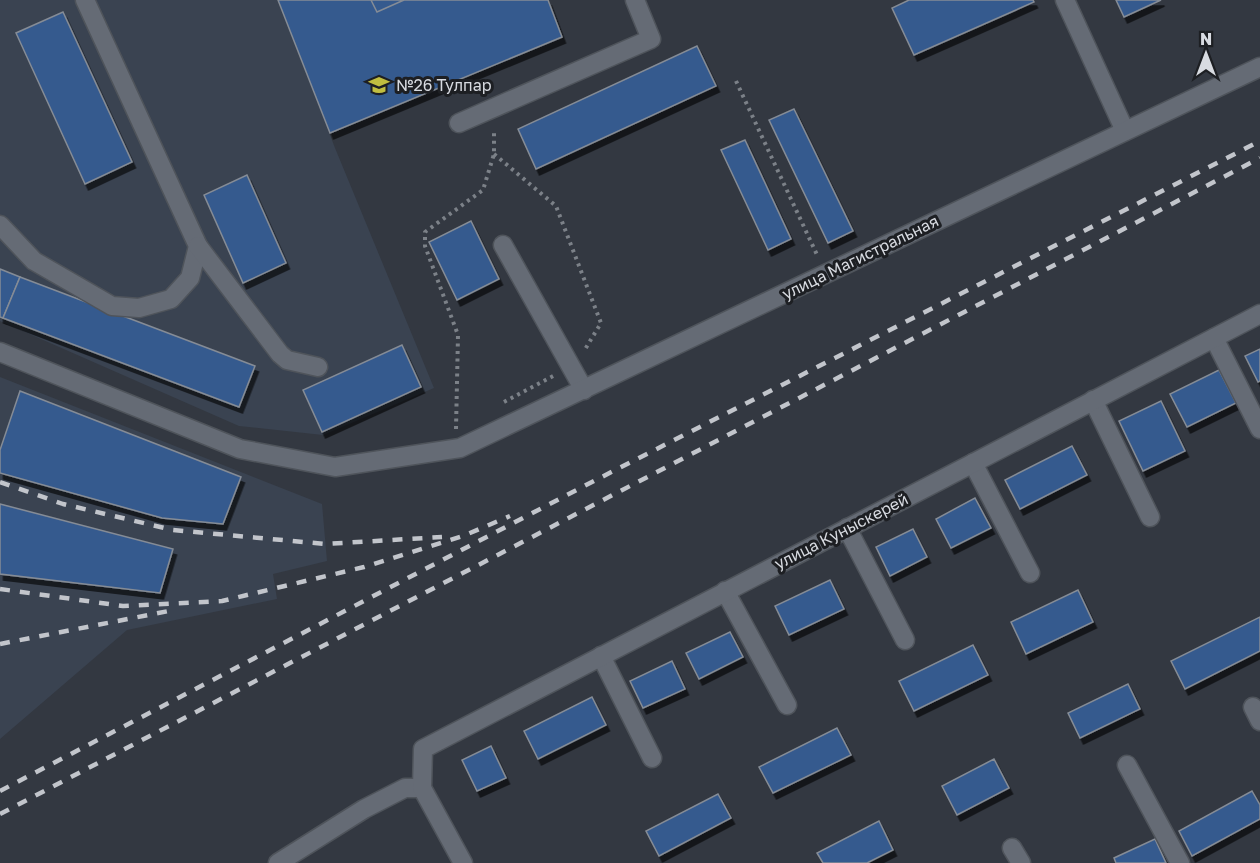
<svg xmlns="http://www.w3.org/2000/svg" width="1260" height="863" font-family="'Golos Text',sans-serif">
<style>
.built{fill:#3a4351}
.building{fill:#365a8e;stroke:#858c96;stroke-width:1.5;filter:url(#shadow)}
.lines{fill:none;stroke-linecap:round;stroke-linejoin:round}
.minor-casing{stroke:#4f545b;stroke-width:21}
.path{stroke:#7c8188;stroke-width:4;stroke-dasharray:3 4.5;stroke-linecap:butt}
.minor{stroke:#656b75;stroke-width:18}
.rail{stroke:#c2c5cb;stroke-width:4.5;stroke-dasharray:10 10;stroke-linecap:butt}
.labels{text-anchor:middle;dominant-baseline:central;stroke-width:6;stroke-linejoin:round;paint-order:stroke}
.poi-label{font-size:16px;fill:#d8dbe1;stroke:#1d1f23;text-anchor:start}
.street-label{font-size:16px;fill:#d8dbe1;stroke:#1d1f23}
</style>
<defs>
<filter id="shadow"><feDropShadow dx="3.5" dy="6" stdDeviation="0" flood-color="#0009"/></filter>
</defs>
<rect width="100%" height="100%" fill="#333841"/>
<g class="built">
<polygon points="0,0 278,0 335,148 434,388 323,435 239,426 0,321"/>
<polygon points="0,377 322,504 327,561 273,574 277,599 127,630 0,739"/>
</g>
<g class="building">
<polygon points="278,0 548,0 562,37 330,133"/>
<polygon points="371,0 404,0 377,12"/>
<polygon points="909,0 1033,0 1034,2 914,55 892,8"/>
<polygon points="1116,0 1161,0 1124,17"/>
<polygon points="63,12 132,162 85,184 16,33"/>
<polygon points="697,46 716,86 536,169 518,129"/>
<polygon points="794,109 853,231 828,243 769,120"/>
<polygon points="745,140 791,239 768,250 721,150"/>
<polygon points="247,175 286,263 243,283 204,195"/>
<polygon points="471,221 499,279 457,300 429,242"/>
<polygon points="0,269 20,277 3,318 0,317"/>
<polygon points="20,277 255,366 239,407 3,318"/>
<polygon points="402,345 421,387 322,432 303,390"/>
<polygon points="1260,349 1260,381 1258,382 1245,356"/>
<polygon points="1219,370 1236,403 1187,427 1170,394"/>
<polygon points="20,391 241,477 223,524 162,518 0,473 0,450"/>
<polygon points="1161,401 1185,451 1143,471 1119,421"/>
<polygon points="1072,446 1087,475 1020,509 1005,480"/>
<polygon points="975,498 991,528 951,548 936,519"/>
<polygon points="0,504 173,549 160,593 0,574"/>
<polygon points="913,529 927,557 890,576 876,547"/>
<polygon points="830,580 844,609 789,635 775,606"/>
<polygon points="1078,590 1093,622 1026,654 1011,622"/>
<polygon points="1260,617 1260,651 1185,689 1171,661"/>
<polygon points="730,632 743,657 699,679 686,653"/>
<polygon points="973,645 988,675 914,711 899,681"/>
<polygon points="672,661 685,689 643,708 630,681"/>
<polygon points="1128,684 1140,709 1080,738 1068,713"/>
<polygon points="592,697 606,725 538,759 524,731"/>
<polygon points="837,728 851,755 773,793 759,767"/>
<polygon points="491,746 506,778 477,791 462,760"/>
<polygon points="994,759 1009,788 957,815 942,786"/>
<polygon points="1252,791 1260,805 1260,819 1192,856 1179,831"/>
<polygon points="718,794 731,818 659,856 646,831"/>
<polygon points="879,821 893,850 867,863 823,863 817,853"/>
<polygon points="1155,839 1166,863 1116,863 1114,858"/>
</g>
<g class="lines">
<g class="minor-casing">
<g id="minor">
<polyline points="1065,0 1125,131"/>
<polyline points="459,123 651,39 635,0"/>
<polyline points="0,225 34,261 112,306 139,308 171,299 190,278 198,246 85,0"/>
<polyline points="503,245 584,390"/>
<polyline points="198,246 280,354 287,360 318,367"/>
<polyline points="1214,338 1260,429"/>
<polyline points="0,352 240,449 335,467 460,448 1260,67"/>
<polyline points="1093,400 1150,517"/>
<polyline points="973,463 1030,573"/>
<polyline points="847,528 905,640"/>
<polyline points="725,591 787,705"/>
<polyline points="601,656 652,758"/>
<polyline points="1253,707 1260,721"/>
<polyline points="1127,765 1180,863"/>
<polyline points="1012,848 1021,863"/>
<polyline points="278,863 364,809 405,788 422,788"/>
<polyline points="463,863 422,788 423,749 1260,314"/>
</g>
</g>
<g class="path">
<polyline points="736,81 818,257"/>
<polyline points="494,154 556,206 601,323 584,351"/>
<polyline points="504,402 555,375"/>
<polyline points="456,429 458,335 425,246 425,232 483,190 494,154 494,129"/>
</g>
<use href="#minor" class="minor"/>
<g class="rail">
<polyline points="0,482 63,504 173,530 325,544 442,537"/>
<polyline points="0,589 123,606 222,601 364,567 463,536 510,516"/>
<polyline points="0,644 174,610"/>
<polyline points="0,791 588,484 1260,141"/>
<polyline points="0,814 1260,158"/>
</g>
</g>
<defs>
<g id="school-bare" transform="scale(1.62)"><path d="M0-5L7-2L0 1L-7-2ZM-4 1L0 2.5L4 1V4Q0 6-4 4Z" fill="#c1be40" stroke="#1d1f23" stroke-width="2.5" paint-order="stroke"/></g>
</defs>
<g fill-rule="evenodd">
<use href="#school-bare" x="379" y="85"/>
</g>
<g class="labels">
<g class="poi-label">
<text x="396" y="85">№26 Тулпар</text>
</g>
<g class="street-label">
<text transform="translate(860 257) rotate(-26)">улица Магистральная</text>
<text transform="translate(841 531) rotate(-27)">улица Куныскерей</text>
</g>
</g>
<g transform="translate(1206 54)" stroke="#1d1f23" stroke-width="4.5" paint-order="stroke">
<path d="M0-4.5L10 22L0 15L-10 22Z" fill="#d8dbe1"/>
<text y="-9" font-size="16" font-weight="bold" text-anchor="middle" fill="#d8dbe1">N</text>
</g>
</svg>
